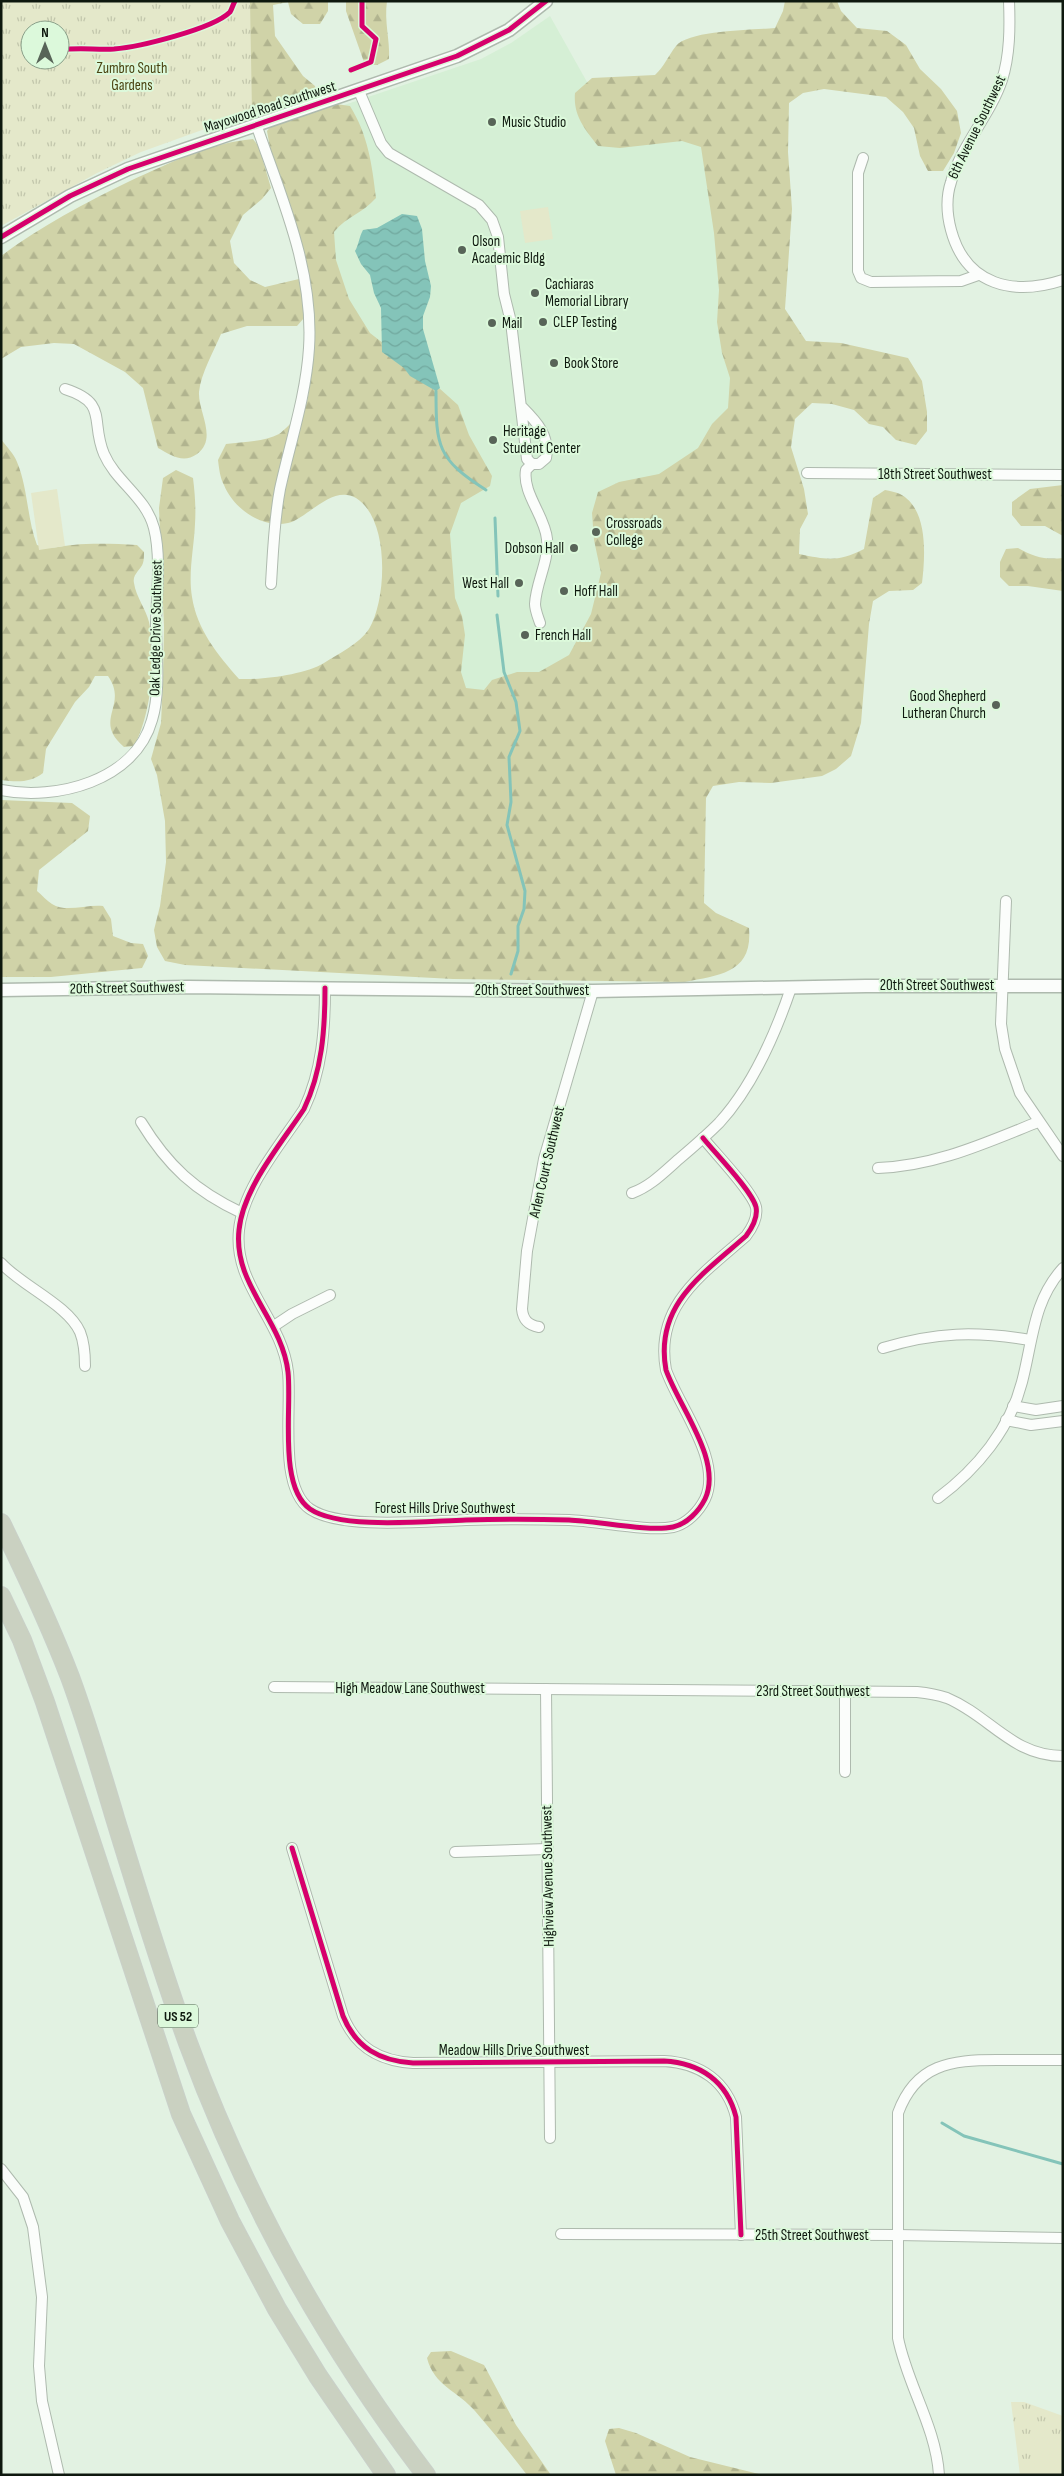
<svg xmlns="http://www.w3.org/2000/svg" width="1064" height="2476" font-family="'Sofia Sans Condensed',sans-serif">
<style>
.built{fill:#d5efd5}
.forest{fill:url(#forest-firs)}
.park{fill:url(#park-tufts);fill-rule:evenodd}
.pitch{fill:#e4e8ca}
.water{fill:url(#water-waves)}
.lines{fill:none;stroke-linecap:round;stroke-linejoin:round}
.stream{stroke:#84c4b9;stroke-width:3}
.minor-casing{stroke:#aebaae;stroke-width:12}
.tertiary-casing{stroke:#aebaae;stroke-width:15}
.motorway-casing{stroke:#c9d0c9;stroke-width:20}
.minor{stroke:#fbfdfb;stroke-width:10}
.tertiary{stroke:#fbfdfb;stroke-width:12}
.motorway{stroke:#cad1c1;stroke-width:18}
.cycleway-casing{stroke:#dcf9db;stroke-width:8}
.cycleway{stroke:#d6006c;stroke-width:5}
.poi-dot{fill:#586458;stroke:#dcf9db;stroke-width:2}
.labels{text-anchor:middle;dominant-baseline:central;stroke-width:4;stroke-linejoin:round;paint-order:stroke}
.shield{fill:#dcf9db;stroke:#4c5c4c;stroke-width:1}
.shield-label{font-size:14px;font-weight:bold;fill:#0e180e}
.park-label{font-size:15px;fill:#4a4311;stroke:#dcf9db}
.street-label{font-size:15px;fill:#0e180e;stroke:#dcf9db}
.poi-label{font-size:15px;fill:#0e180e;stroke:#dcf9db;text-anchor:start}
</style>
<defs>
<pattern id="forest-firs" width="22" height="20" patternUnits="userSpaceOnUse" patternTransform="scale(1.25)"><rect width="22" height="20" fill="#d0d3a8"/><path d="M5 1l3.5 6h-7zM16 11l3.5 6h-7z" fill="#b1b48f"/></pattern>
<pattern id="park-tufts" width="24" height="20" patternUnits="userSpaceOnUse" patternTransform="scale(1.25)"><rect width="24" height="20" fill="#e4e8ca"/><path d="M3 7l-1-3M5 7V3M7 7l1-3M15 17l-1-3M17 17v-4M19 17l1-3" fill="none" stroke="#c2c6ac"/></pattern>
<pattern id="water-waves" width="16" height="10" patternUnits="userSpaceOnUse" patternTransform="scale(1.25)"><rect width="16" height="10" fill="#84c4b9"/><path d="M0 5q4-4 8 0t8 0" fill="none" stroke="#71a89e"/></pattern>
</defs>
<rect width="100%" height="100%" fill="#e2f2e2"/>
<polygon class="built" points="550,16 587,82 780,84 699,776 412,970 413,474 319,340 314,276 267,131 481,59 511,43"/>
<g class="forest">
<polygon points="242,1 328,1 328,11 320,24 303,24 291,14 288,2 273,5 275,36 303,76 315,86 317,98 291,107 230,116"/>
<path d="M 346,1 L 387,1 C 384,22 390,39 389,59 L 377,65 L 365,65 L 346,11 Z"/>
<path d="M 785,1 L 837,1 L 841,11 L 857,28 L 887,31 L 906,45 L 920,69 L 941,89 L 957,111 L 961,133 L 954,153 L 943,171 L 928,171 L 920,156 L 914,128 L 903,112 L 886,97 L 824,89 L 803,93 L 789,103 L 788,152 L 792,209 L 785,309 L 806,341 L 841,343 L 908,358 L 922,381 L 927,412 L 927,431 L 916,445 L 896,440 L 883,427 L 869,424 L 854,410 L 832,404 L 812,403 L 795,419 L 791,447 L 804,489 L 808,514 L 800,529 L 799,554 C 828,560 838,562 864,549 L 873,498 L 885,490 C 890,491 896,492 900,494 C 929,509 925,557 922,583 L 913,590 L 889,591 L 873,601 L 869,624 L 861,723 L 851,756 L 836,769 L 822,776 L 771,783 L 739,782 L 713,786 L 706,798 L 704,903 L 716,913 L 749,928 C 753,973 720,975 685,982 L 453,979 L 185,965 L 165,961 L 157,947 L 154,930 L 160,906 L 166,862 L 165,821 L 157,775 L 151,759 L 161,723 L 163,680 L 164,627 L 159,508 L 163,478 L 176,470 L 193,478 C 195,494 196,509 195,524 C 194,548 188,573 192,597 C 197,630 218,655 239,679 C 261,680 304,675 324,663 C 338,654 359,644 369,629 C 387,599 390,519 356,498 C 332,484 307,519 288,523 C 262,529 233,508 224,485 C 220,478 219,468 218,460 L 226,444 C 242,442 264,442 279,434 C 283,432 303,411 305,407 C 309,399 309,385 310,377 C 325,296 296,223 270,148 L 267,131 L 273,124 L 336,104 L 350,106 C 368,135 372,164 376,198 C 363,213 347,216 334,232 L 336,260 L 349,299 L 370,333 L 429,379 L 458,405 L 469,435 L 492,476 L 490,486 L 461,503 L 450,534 L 455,598 L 462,616 L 465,635 L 461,672 L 466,688 L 484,690 L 492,680 L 517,672 L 539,672 L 569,655 L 591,614 L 601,573 L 594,540 L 592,513 L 598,492 L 619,482 L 659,474 L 698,448 L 712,424 L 728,408 L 730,378 L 722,353 L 717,322 L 719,290 L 714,233 L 701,147 L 682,141 L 620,148 L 598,146 C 585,129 573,116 575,93 L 592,78 L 655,75 C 664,67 668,56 676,46 C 689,30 753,30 775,28 L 783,11 Z"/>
<path d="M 253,139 L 259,147 L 271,188 L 262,199 L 243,215 L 230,241 L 234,263 L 250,280 L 265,287 L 299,279 L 302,292 L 304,318 L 297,326 L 247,326 L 221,334 C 214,351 201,373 199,392 C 198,412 218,439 197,454 C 183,464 171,455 158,448 L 143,388 L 125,372 L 74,344 L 54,343 L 21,347 L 1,359 L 1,256 C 41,226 85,203 130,181 C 170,163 209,143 253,139 Z"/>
<path d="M 1,439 C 6,446 14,454 17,462 C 28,488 27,519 37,545 C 53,550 58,546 73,545 C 94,543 116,544 137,545 L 144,552 C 144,555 144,560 143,563 C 141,570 132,574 134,583 C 136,597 146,609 149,622 C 157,657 151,715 134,746 L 124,747 C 92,720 129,706 108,676 L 95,676 L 89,687 L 75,702 L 46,749 L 43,773 C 30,783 17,782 1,780 Z"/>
<polygon points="1063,485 1063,536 1045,526 1021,526 1012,515 1012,502 1030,489"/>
<path d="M 1018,548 C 1034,557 1045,560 1063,558 L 1063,591 L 1028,586 L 1009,586 L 1000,577 L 1000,562 L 1006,549 Z"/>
<path d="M 1,800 L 72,803 L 90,816 L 88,831 L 39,870 L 37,891 C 42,895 47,901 52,904 C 66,913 87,904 103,906 L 111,919 L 113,936 L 131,943 L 143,944 L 148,956 L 142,968 L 51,977 L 1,977 Z"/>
<path d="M 451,2351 L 484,2365 L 516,2425 L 551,2475 L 527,2475 C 510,2453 493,2432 475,2411 C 458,2391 434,2386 427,2358 L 431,2352 Z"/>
<polygon points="619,2428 636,2433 690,2457 763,2475 616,2475 605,2441 609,2429"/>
</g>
<g class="park">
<path d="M 1,1 L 250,1 L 252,112 L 141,152 L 97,173 L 1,226 ZM 30,30 L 60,30 L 60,60 L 30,60 Z"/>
<polygon points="1011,2402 1024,2402 1063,2416 1063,2475 1020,2475"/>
</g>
<g class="pitch">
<polygon points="548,207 553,239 525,243 520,211"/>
<polygon points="57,489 65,546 39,550 31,493"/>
<polygon points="1063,2438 1063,2475 1035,2475 1034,2439"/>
</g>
<path class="water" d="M 402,214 L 417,216 L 422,229 L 425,261 L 431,286 L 430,297 L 423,316 L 423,329 L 440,388 L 436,391 L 410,376 L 404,368 L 382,352 L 381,308 L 374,293 L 370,275 L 361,264 L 355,251 C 359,244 359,237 363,230 L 377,228 Z"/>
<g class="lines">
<g class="stream">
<path d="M 436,391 C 436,446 437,459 486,490"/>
<polyline points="495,518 498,596"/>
<polyline points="497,615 504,672 516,702 520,731 509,757 511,802 507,825 525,891 524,909 518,926 518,951 511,974"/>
<polyline points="942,2123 964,2136 1063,2164"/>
</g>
<g class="minor-casing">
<g id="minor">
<path d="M 1009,1 C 1010,27 1010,55 1002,80 C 990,116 961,145 951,182 C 946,197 947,215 951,230 C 966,286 1014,296 1063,280"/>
<path d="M 359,91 L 381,143 L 389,153 L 479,205 L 492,220 L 498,237 L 504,294 L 511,322 L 527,459 L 532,464 L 539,464 L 546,458 C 550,436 537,422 522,407"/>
<path d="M 256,124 C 281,197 314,269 309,348 C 306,396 290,443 280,489 C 274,520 273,552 271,584"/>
<polyline points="863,158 858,173 858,271 861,278 871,282 961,281 978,275"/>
<path d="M 532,464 L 526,470 C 522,493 545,516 547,539 C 549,562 536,582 535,604 C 535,610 538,617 540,623"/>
<polyline points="807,473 1063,475"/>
<path d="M 1,790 C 56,801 135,781 152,720 C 161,690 156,654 156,622 C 157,594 161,555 154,528 C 146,497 116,482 104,454 C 90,421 109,403 65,389"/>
<polyline points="1006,901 1001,1024 1005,1049 1020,1093 1063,1156"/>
<path d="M 325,988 C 325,1030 322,1071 304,1109 C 281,1144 243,1188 239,1230 C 233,1285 282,1319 288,1372 C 292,1408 278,1487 310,1509 C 341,1530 427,1521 466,1520 C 500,1519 535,1519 569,1520 C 598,1521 648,1532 673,1527 C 687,1524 699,1511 705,1499 C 723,1461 679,1407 666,1370 C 654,1305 703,1274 746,1236 C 752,1228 758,1217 756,1207 C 752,1191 715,1153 703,1138"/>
<path d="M 141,1122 C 168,1166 195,1191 242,1213"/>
<path d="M 878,1168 C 936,1166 985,1143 1038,1122"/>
<path d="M 632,1193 C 651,1186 664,1172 679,1159 C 692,1148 706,1136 719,1123 C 753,1086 775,1035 791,988"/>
<path d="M 1,1263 C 22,1286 68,1305 80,1332 C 84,1342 85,1354 85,1366"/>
<polyline points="274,1326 292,1314 330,1295"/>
<path d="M 539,1327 C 528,1325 523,1320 522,1309 L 527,1251 L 544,1159 L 593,991"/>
<path d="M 883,1348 C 936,1332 976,1331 1030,1340"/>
<polyline points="1013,1406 1036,1410 1063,1406"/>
<polyline points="1006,1420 1031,1425 1063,1421"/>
<path d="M 938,1498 C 977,1469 1010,1429 1022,1382 C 1033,1340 1033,1301 1063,1268"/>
<path d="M 274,1687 L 917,1692 C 927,1693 938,1695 947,1698 C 990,1716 1012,1756 1063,1756"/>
<polyline points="546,1689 550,2138"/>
<polyline points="845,1692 845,1772"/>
<path d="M 292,1848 L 343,2016 C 356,2048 380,2061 413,2063 L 664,2061 C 700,2063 727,2081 736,2117 L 741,2235"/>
<polyline points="455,1852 547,1849"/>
<polyline points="1,2169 23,2197 33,2227 42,2297 39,2366 42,2401 59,2475"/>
<polyline points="561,2234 898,2235 1063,2238"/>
<path d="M 939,2475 C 936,2427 907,2384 898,2338 L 898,2113 C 916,2064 951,2060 997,2060 C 1019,2060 1041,2060 1063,2060"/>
</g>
</g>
<g class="tertiary-casing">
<g id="tertiary">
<polyline points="1,237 70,196 128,169 457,56 509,30 546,1"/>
<polyline points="1,990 188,987 593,991 866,986 1063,986"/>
</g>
</g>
<g class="motorway-casing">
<g id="motorway">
<path d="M 1,1523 C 26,1574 50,1625 70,1677 C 87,1723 101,1771 115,1818 C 138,1893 161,1969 188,2043 C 245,2198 326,2344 426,2475"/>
<polyline points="1,1596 22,1640 45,1702 181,2114 230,2221 277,2309 318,2376 386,2475"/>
</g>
</g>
<use href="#minor" class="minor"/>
<use href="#tertiary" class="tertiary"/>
<use href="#motorway" class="motorway"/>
<g class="cycleway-casing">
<g id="cycleway">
<path d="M 60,50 C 78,47 96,50 114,49 C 139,47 213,29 230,12 C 232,9 233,4 235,1"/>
<polyline points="351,70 371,62 376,39 362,26 362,1"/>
<polyline points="1,237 70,196 128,169 457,56 509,30 546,1"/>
<path d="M 325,988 C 325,1030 322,1071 304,1109 C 281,1144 243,1188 239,1230 C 233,1285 282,1319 288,1372 C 292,1408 278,1487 310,1509 C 341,1530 427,1521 466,1520 C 500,1519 535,1519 569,1520 C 598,1521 648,1532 673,1527 C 687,1524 699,1511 705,1499 C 723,1461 679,1407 666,1370 C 654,1305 703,1274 746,1236 C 752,1228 758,1217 756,1207 C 752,1191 715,1153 703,1138"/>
<path d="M 292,1848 L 343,2016 C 356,2048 380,2061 413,2063 L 664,2061 C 700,2063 727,2081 736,2117 L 741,2235"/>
</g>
</g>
<use href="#cycleway" class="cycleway"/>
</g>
<g class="poi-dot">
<circle cx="492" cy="122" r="5"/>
<circle cx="462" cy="250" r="5"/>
<circle cx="535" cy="293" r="5"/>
<circle cx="543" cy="322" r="5"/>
<circle cx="492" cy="323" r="5"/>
<circle cx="554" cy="363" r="5"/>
<circle cx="493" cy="440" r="5"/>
<circle cx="596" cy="532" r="5"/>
<circle cx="574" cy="548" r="5"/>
<circle cx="519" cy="583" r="5"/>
<circle cx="564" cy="591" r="5"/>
<circle cx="525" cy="635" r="5"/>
<circle cx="996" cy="705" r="5"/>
</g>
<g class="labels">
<rect class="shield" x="158" y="2004.5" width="40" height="23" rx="4"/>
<g class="shield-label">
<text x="178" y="2016">US 52</text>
</g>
<g class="park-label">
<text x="132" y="68">Zumbro South<tspan x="132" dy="17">Gardens</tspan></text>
</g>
<g class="street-label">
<text transform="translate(270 107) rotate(-18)">Mayowood Road Southwest</text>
<text transform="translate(977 127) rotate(-64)">6th Avenue Southwest</text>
<text x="935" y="474">18th Street Southwest</text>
<text transform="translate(156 628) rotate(-89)">Oak Ledge Drive Southwest</text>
<text x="937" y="985">20th Street Southwest</text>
<text transform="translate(127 988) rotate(-1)">20th Street Southwest</text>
<text x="532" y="990">20th Street Southwest</text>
<text transform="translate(547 1162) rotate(-77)">Arlen Court Southwest</text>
<text x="445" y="1508">Forest Hills Drive Southwest</text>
<text x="410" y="1688">High Meadow Lane Southwest</text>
<text x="813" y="1691">23rd Street Southwest</text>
<text transform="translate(548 1876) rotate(-91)">Highview Avenue Southwest</text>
<text x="514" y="2050">Meadow Hills Drive Southwest</text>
<text x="812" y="2235">25th Street Southwest</text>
</g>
<g class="poi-label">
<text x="502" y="122">Music Studio</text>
<text x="472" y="241">Olson<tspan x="472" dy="17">Academic Bldg</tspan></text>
<text x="545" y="284">Cachiaras<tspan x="545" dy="17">Memorial Library</tspan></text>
<text x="553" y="322">CLEP Testing</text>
<text x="502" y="323">Mail</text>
<text x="564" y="363">Book Store</text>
<text x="503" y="431">Heritage<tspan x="503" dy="17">Student Center</tspan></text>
<text x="606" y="523">Crossroads<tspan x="606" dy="17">College</tspan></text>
<text x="564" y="548" text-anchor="end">Dobson Hall</text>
<text x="509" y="583" text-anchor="end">West Hall</text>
<text x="574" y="591">Hoff Hall</text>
<text x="535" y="635">French Hall</text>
<text x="986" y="696" text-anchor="end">Good Shepherd<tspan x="986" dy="17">Lutheran Church</tspan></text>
</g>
</g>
<rect width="1064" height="2476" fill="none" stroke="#0e180e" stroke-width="5"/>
<g transform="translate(45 45)"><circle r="24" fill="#dcf9db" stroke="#8a9f89"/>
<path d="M0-4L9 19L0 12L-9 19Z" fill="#586458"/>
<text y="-8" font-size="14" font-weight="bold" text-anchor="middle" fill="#0e180e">N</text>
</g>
</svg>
